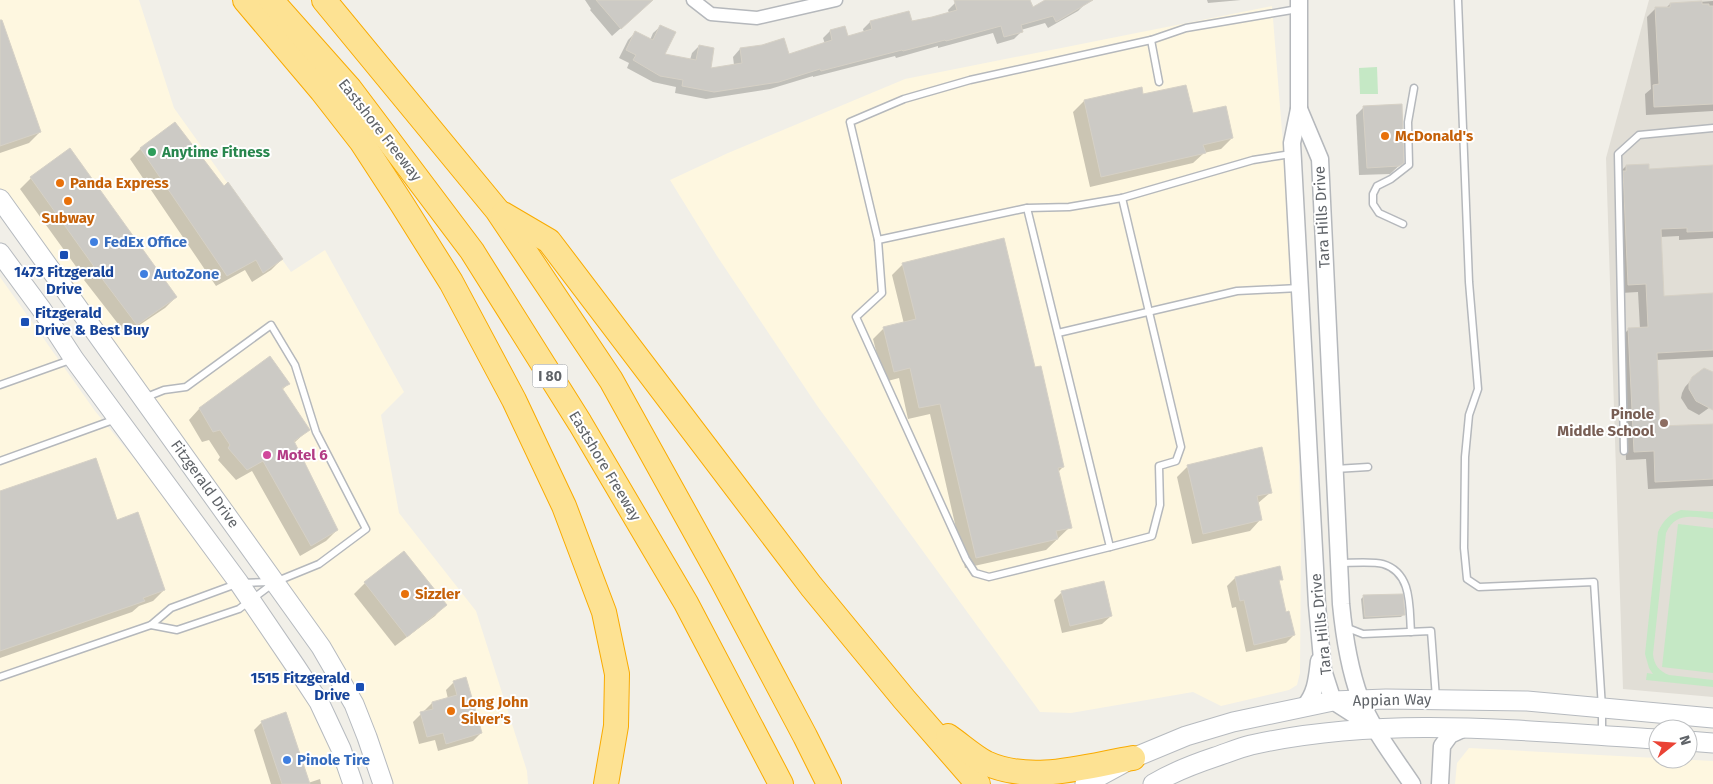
<svg xmlns="http://www.w3.org/2000/svg" width="1713" height="784" font-family="'Fira Sans',sans-serif">
<style>
.commercial{fill:#fef7e0}
.education{fill:#e1ded6}
.green{fill:#c5e8c5}
.shadow{fill:#0003}
.building{fill:#cccac5;stroke:#d6d1c6}
.lines{fill:none;stroke-linecap:round;stroke-linejoin:round}
.service-casing{stroke:#b5b8bc;stroke-width:9}
.minor-casing{stroke:#b5b8bc;stroke-width:15}
.tertiary-casing{stroke:#b5b8bc;stroke-width:19}
.secondary-casing{stroke:#b6babf;stroke-width:21}
.motorway-casing{stroke:#f9ab00;stroke-width:26}
.service{stroke:#fff;stroke-width:6}
.minor{stroke:#fff;stroke-width:12}
.tertiary{stroke:#fff;stroke-width:16}
.secondary{stroke:#fff;stroke-width:19}
.motorway{stroke:#fde293;stroke-width:24}
.food-dot{fill:#e8710a;stroke:#fff;stroke-width:2}
.leisure-dot{fill:#2e9e5b;stroke:#fff;stroke-width:2}
.shop-dot{fill:#3f7fe0;stroke:#fff;stroke-width:2}
.transit-dot{fill:#1a4fb4;stroke:#fff;stroke-width:2}
.education-dot{fill:#8d6e63;stroke:#fff;stroke-width:2}
.hotel-dot{fill:#d1479c;stroke:#fff;stroke-width:2}
.labels{text-anchor:middle;dominant-baseline:central;stroke-width:4;stroke-linejoin:round;paint-order:stroke}
.shield{fill:#fff;stroke:#8f9295;stroke-width:1}
.shield-label{font-size:14px;font-weight:bold;fill:#5f6368}
.street-label{font-size:15px;fill:#5f6368;stroke:#fff}
.food-label{font-size:15px;font-weight:bold;fill:#c56008;stroke:#fff;text-anchor:start}
.leisure-label{font-size:15px;font-weight:bold;fill:#27864d;stroke:#fff;text-anchor:start}
.shop-label{font-size:15px;font-weight:bold;fill:#366cbe;stroke:#fff;text-anchor:start}
.transit-label{font-size:15px;font-weight:bold;fill:#164399;stroke:#fff}
.education-label{font-size:15px;font-weight:bold;fill:#785e54;stroke:#fff;text-anchor:end}
.hotel-label{font-size:15px;font-weight:bold;fill:#b23c85;stroke:#fff;text-anchor:start}
</style>
<rect width="100%" height="100%" fill="#f1efe8"/>
<g class="commercial">
<polygon points="0,0 139,0 174,108 291,272 325,250 404,392 381,415 399,513 476,611 527,771 528,784 387,784 307,617 137,385 0,188"/>
<polygon points="1272,6 1294,282 1301,539 1300,673 1297,685 1289,690 1221,706 1193,692 1071,713 1040,712 818,407 717,256 670,180 728,153 905,79"/>
<polygon points="0,277 95,411 190,526 288,663 328,735 345,784 0,784"/>
<polygon points="1469,748 1713,761 1713,784 1455,784 1457,763"/>
</g>
<polygon class="education" points="1649,0 1713,0 1713,697 1623,689 1606,158"/>
<g class="green">
<polygon points="1377,67 1378,94 1360,94 1359,68"/>
<path d="M 1681,510 L 1713,512 L 1713,519 C 1693,517 1676,511 1666,533 L 1653,654 C 1654,665 1659,671 1669,675 L 1713,680 L 1713,687 L 1646,680 L 1647,673 L 1653,674 L 1649,668 L 1645,654 L 1658,532 C 1663,521 1669,514 1681,510 Z"/>
<polygon points="1678,524 1713,528 1713,673 1662,667"/>
</g>
<g class="shadow">
<polygon points="585,0 644,0 639,12 612,36 590,10 591,9"/>
<polygon points="965,0 1029,0 1032,9 1047,0 1083,0 1085,4 1078,11 1048,28 1045,23 1021,30 1022,31 1014,39 997,44 993,33 938,48 938,46 896,58 895,56 813,77 813,76 770,89 706,99 675,93 676,87 653,82 627,68 629,63 619,58 628,40 636,32 650,40 653,33 661,26 663,55 690,60 692,53 699,46 709,69 734,65 733,57 740,49 788,55 825,44 823,38 830,31 847,37 864,33 863,29 870,22 911,22 949,13 948,10 955,3"/>
<polygon points="1207,0 1241,0 1208,3"/>
<polygon points="1713,1 1713,111 1646,115 1645,94 1651,89 1647,17 1655,9 1666,8 1670,4"/>
<polygon points="0,21 40,132 29,143 0,153"/>
<polygon points="1141,89 1143,96 1192,115 1232,138 1221,149 1204,153 1193,163 1090,187 1073,112 1084,101"/>
<polygon points="1364,107 1403,162 1390,174 1359,175 1356,115"/>
<polygon points="174,124 282,259 271,270 252,282 245,270 216,286 130,159 140,149"/>
<polygon points="70,150 176,297 165,308 126,334 84,280 85,279 20,189 31,178"/>
<polygon points="1626,166 1648,170 1713,167 1713,238 1679,240 1679,236 1660,237 1663,297 1713,295 1713,357 1656,360 1659,427 1713,425 1713,486 1648,489 1646,459 1626,460 1621,337 1629,329 1640,329 1638,292 1621,293 1618,174"/>
<polygon points="903,264 1034,369 1063,467 1058,472 1070,527 1046,550 965,568 930,414 908,419 899,378 884,382 873,339 884,328 904,324 892,275"/>
<polygon points="270,358 288,384 282,390 308,430 294,443 337,530 326,541 300,556 252,471 236,480 218,460 220,457 209,440 202,442 189,420 199,409"/>
<polygon points="1713,373 1713,405 1699,415 1688,409 1681,398 1682,393 1685,387 1693,378"/>
<polygon points="1188,466 1271,492 1257,504 1260,520 1250,531 1192,544 1177,477"/>
<polygon points="0,492 116,521 164,590 153,601 139,606 132,612 0,658"/>
<polygon points="404,553 445,605 435,616 395,646 354,594 365,583"/>
<polygon points="1235,578 1281,579 1278,582 1285,613 1294,635 1286,643 1246,652 1236,607 1232,608 1227,586"/>
<polygon points="1062,592 1111,616 1102,624 1062,633 1054,600"/>
<polygon points="1364,596 1403,615 1401,617 1363,619 1361,599"/>
<polygon points="454,682 481,733 473,741 438,751 435,740 419,744 413,722 432,703 448,699 446,690"/>
<polygon points="262,722 308,783 320,779 321,784 271,784 254,730"/>
</g>
<g class="building">
<polygon points="596,0 653,0 621,29"/>
<polygon points="954,0 1030,0 1033,7 1045,0 1093,0 1056,22 1053,16 1021,25 1023,32 1004,37 1001,26 946,41 945,40 903,51 902,50 821,71 820,69 779,82 714,92 682,86 683,80 660,76 633,60 636,55 626,50 635,31 653,40 660,25 676,32 665,54 696,60 699,45 714,48 711,68 742,63 740,48 762,45 784,38 789,54 832,40 830,30 845,26 848,36 872,29 870,21 909,11 912,21 932,17 957,10"/>
<polygon points="1702,1 1702,4 1709,4 1709,6 1713,6 1713,104 1654,107 1653,85 1659,84 1655,7 1670,7 1670,3"/>
<polygon points="0,20 2,20 41,132 0,146"/>
<polygon points="1186,85 1193,113 1226,106 1233,138 1203,145 1206,153 1101,177 1084,100 1142,87 1143,94"/>
<polygon points="1402,104 1404,163 1399,166 1367,168 1363,106"/>
<polygon points="175,122 224,186 228,182 283,259 263,273 256,260 227,276 140,148"/>
<polygon points="70,148 177,297 137,325 94,268 95,268 30,177"/>
<polygon points="1649,164 1649,169 1713,165 1713,231 1687,232 1687,228 1661,229 1664,296 1713,293 1713,350 1657,353 1660,426 1713,424 1713,479 1655,482 1654,451 1634,452 1628,328 1648,327 1646,284 1628,285 1623,171 1626,171 1626,165"/>
<polygon points="1004,238 1035,367 1041,366 1064,467 1058,468 1072,528 1056,531 1058,539 976,558 940,404 919,408 910,368 894,372 883,327 916,319 902,263"/>
<polygon points="270,356 290,384 282,388 310,430 294,441 338,530 311,546 263,461 247,470 228,448 230,445 220,430 213,432 199,408"/>
<polygon points="1704,368 1713,372 1713,410 1696,401 1689,389 1689,383 1692,377"/>
<polygon points="1262,447 1272,493 1257,496 1262,520 1203,534 1187,465"/>
<polygon points="96,458 117,520 138,512 165,590 143,598 145,601 0,651 0,491"/>
<polygon points="404,551 447,605 407,637 364,582"/>
<polygon points="1280,566 1283,580 1279,580 1286,612 1289,611 1295,635 1254,645 1244,600 1240,601 1235,577"/>
<polygon points="1104,581 1112,616 1070,626 1061,591"/>
<polygon points="1403,594 1405,615 1365,617 1363,595"/>
<polygon points="466,677 482,733 446,744 443,733 427,737 420,712 433,709 432,702 457,695 453,681"/>
<polygon points="286,712 310,784 282,784 261,721"/>
</g>
<g class="lines">
<g class="service-casing">
<g id="service">
<polyline points="1458,0 1469,282 1478,389 1469,415 1465,457 1464,548 1467,579 1479,587 1594,582 1602,708 1602,732"/>
<polyline points="1151,40 1186,28 1298,9"/>
<polyline points="1027,208 1110,547 989,577 975,573 966,559 856,317 882,293 878,240 850,122 904,99 970,80 1151,40 1159,82"/>
<polyline points="1403,224 1379,213 1373,204 1373,194 1377,186 1391,179 1409,165 1408,122 1414,88"/>
<polyline points="878,240 1027,208 1069,207 1122,198 1253,160 1291,154"/>
<polyline points="1058,333 1237,291 1299,288"/>
<polyline points="0,385 73,359"/>
<polyline points="144,398 164,390 186,387 271,325 295,365 316,432 366,529 319,564 275,582 239,609 177,630 151,625"/>
<polyline points="1624,451 1618,154 1639,135 1713,128"/>
<polyline points="0,461 116,419"/>
<polyline points="1335,469 1368,467"/>
<polyline points="1110,547 1152,536 1160,505 1159,466 1176,461 1181,447 1122,198"/>
<path d="M 1339,563 C 1350,563 1373,561 1383,564 C 1413,573 1409,608 1411,632"/>
<polyline points="1345,627 1363,634 1431,631 1436,698"/>
<polyline points="0,677 151,625 171,608 239,583 271,582"/>
</g>
</g>
<g class="minor-casing">
<polyline id="minor" points="693,0 711,14 757,18 836,0"/>
</g>
<g class="tertiary-casing">
<g id="tertiary">
<polyline points="1299,0 1299,109 1292,143 1317,605 1323,670 1333,701 1375,728"/>
<path d="M 1299,109 L 1320,159 L 1341,604 C 1344,635 1349,668 1360,698 C 1372,729 1394,757 1412,784"/>
<path d="M 1304,707 C 1316,694 1317,678 1319,661"/>
<polyline points="1440,784 1442,746 1450,735 1465,728"/>
</g>
</g>
<g class="secondary-casing">
<g id="secondary">
<polyline points="0,199 321,647 354,704 367,737 383,784"/>
<polyline points="0,253 42,310 74,359 239,583 296,667 319,702 341,749 353,784"/>
<polyline points="1688,741 1713,743"/>
<polyline points="1085,784 1133,758 1186,736 1233,722 1333,701 1386,699 1527,701 1713,718"/>
<path d="M 1153,784 C 1173,772 1194,764 1215,757 C 1227,753 1239,748 1251,745 C 1385,715 1523,731 1658,739"/>
</g>
</g>
<g class="motorway-casing">
<g id="motorway">
<polyline points="245,0 322,91 361,141 402,204 451,282 514,400 564,506 604,612 617,674 616,726 606,784"/>
<polyline points="271,0 350,89 472,251 580,423 686,603 781,784"/>
<polyline points="324,0 497,210 611,380 722,580 805,736 829,784"/>
<polyline points="503,214 549,241 811,586 904,699 978,784"/>
<path d="M 948,736 C 961,745 973,756 986,763 C 1032,784 1086,766 1133,758"/>
</g>
</g>
<use href="#service" class="service"/>
<use href="#minor" class="minor"/>
<use href="#tertiary" class="tertiary"/>
<use href="#secondary" class="secondary"/>
<use href="#motorway" class="motorway"/>
</g>
<g class="food-dot">
<circle cx="1385" cy="136" r="5"/>
<circle cx="60" cy="183" r="5"/>
<circle cx="68" cy="201" r="5"/>
<circle cx="405" cy="594" r="5"/>
<circle cx="451" cy="711" r="5"/>
</g>
<circle class="leisure-dot" cx="152" cy="152" r="5"/>
<g class="shop-dot">
<circle cx="94" cy="242" r="5"/>
<circle cx="144" cy="274" r="5"/>
<circle cx="287" cy="760" r="5"/>
</g>
<g class="transit-dot">
<rect x="59" y="250" width="10" height="10" rx="2.5"/>
<rect x="20" y="317" width="10" height="10" rx="2.5"/>
<rect x="355" y="682" width="10" height="10" rx="2.5"/>
</g>
<circle class="education-dot" cx="1664" cy="423" r="5"/>
<circle class="hotel-dot" cx="267" cy="455" r="5"/>
<g class="labels">
<rect class="shield" x="532.5" y="364.5" width="35" height="23" rx="4"/>
<g class="shield-label">
<text x="550" y="376">I 80</text>
</g>
<g class="street-label">
<text transform="translate(380 130) rotate(52)">Eastshore Freeway</text>
<text transform="translate(1322 217) rotate(-93)">Tara Hills Drive</text>
<text transform="translate(605 466) rotate(59)">Eastshore Freeway</text>
<text transform="translate(205 484) rotate(54)">Fitzgerald Drive</text>
<text transform="translate(1321 624) rotate(-96)">Tara Hills Drive</text>
<text transform="translate(1392 700) rotate(-1)">Appian Way</text>
</g>
<g class="food-label">
<text x="1395" y="136">McDonald's</text>
<text x="70" y="183">Panda Express</text>
<text x="68" y="218" text-anchor="middle">Subway</text>
<text x="415" y="594">Sizzler</text>
<text x="461" y="702">Long John<tspan x="461" dy="17">Silver's</tspan></text>
</g>
<g class="leisure-label">
<text x="162" y="152">Anytime Fitness</text>
</g>
<g class="shop-label">
<text x="104" y="242">FedEx Office</text>
<text x="154" y="274">AutoZone</text>
<text x="297" y="760">Pinole Tire</text>
</g>
<g class="transit-label">
<text x="64" y="272">1473 Fitzgerald<tspan x="64" dy="17">Drive</tspan></text>
<text x="35" y="313" text-anchor="start">Fitzgerald<tspan x="35" dy="17">Drive &amp; Best Buy</tspan></text>
<text x="350" y="678" text-anchor="end">1515 Fitzgerald<tspan x="350" dy="17">Drive</tspan></text>
</g>
<g class="education-label">
<text x="1654" y="414">Pinole<tspan x="1654" dy="17">Middle School</tspan></text>
</g>
<g class="hotel-label">
<text x="277" y="455">Motel 6</text>
</g>
</g>
<g transform="translate(1673 744) rotate(73)"><circle r="24" fill="#ffffff" stroke="#bfc1c3"/>
<path d="M0-4L9 19L0 12L-9 19Z" fill="#ea4335"/>
<text y="-8" font-size="14" font-weight="bold" text-anchor="middle" fill="#5f6368">N</text>
</g>
</svg>
